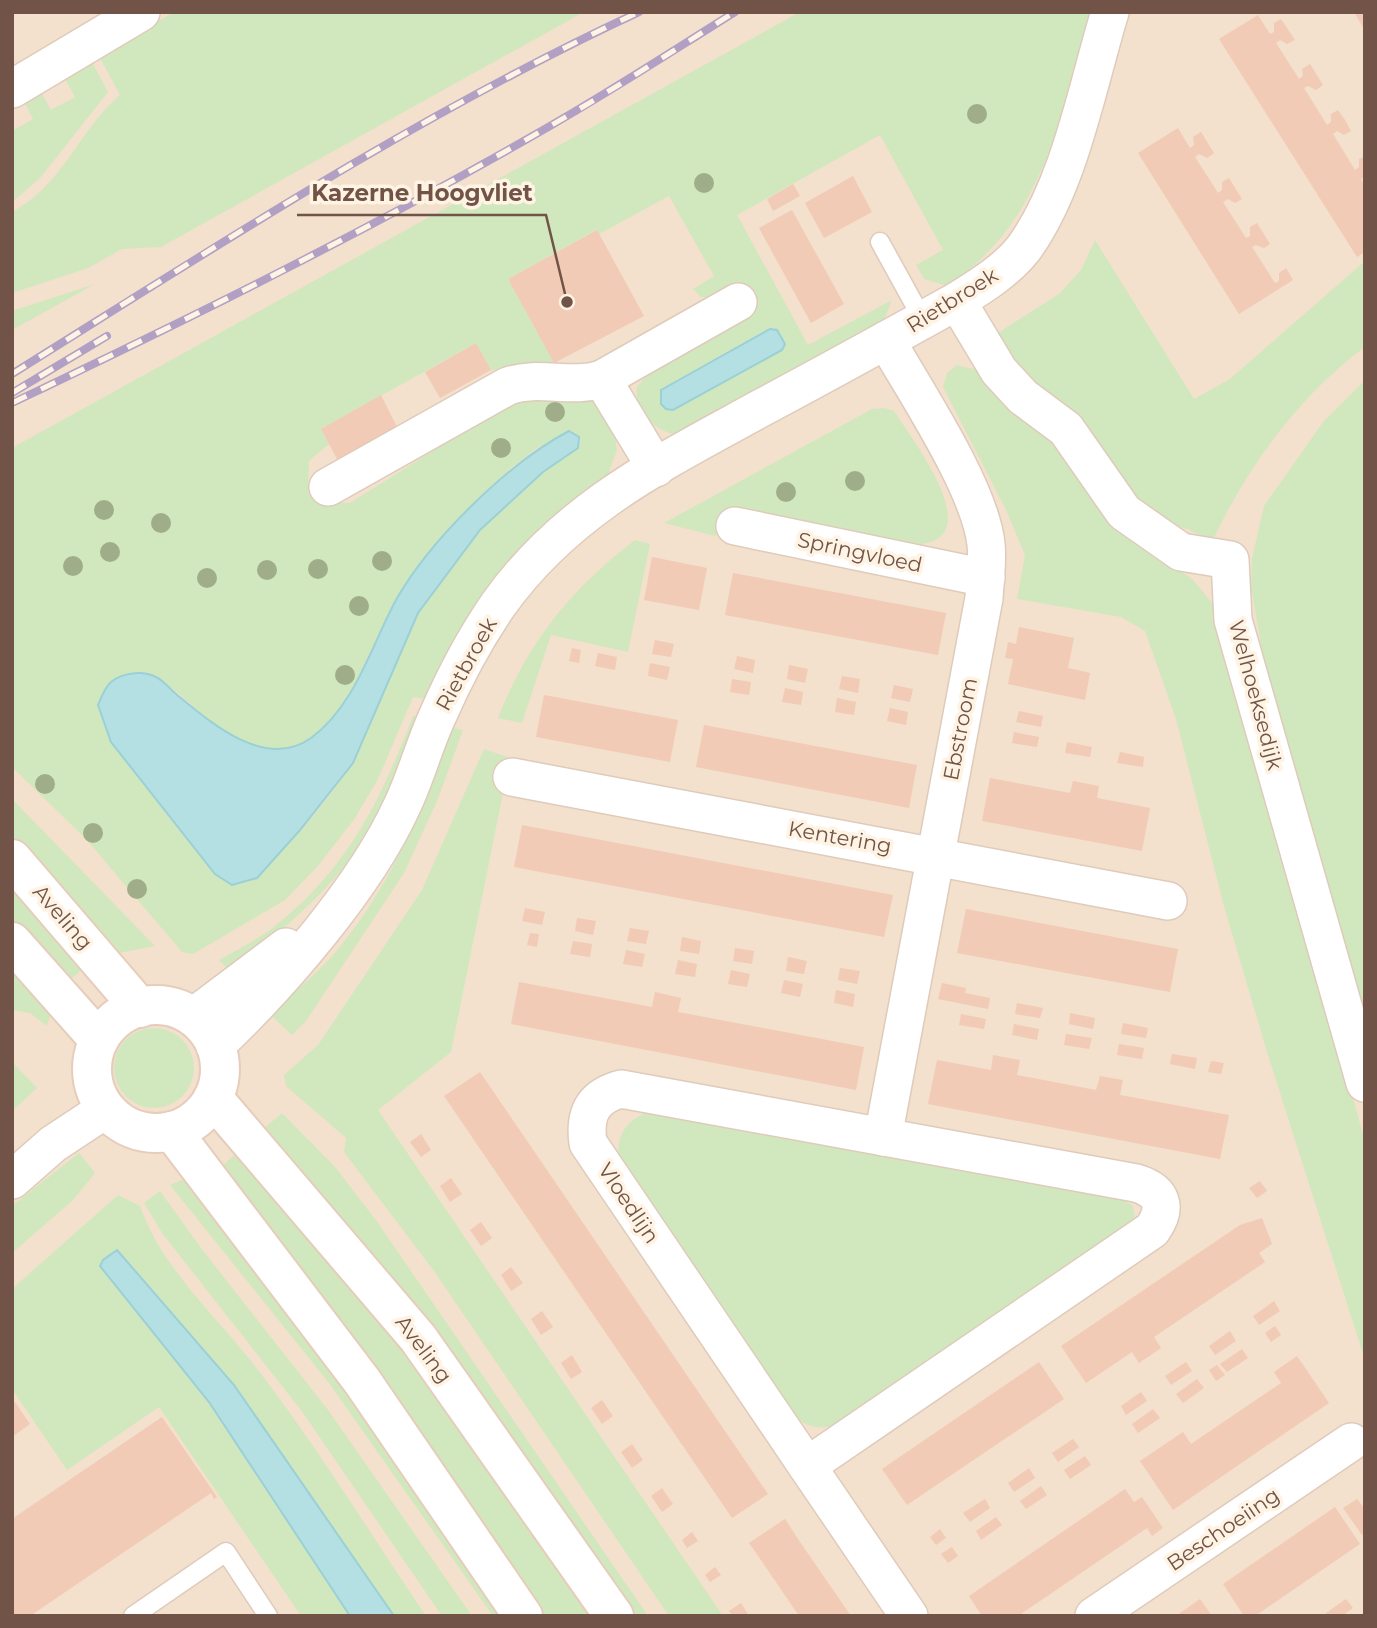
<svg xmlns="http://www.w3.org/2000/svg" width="1377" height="1628" font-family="Montserrat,sans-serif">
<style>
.residential{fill:#f3e0cd}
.green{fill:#d1e8be;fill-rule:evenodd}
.water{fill:#b4e0e4;stroke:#9ad0d6;stroke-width:2}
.building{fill:#f1cbb6}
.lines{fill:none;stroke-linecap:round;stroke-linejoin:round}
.lane-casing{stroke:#dfcbbb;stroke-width:21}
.street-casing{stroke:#dfcbbb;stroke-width:40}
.secondary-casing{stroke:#e6cdbb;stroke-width:42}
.lane{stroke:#fff;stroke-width:18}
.street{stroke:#fff;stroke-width:37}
.secondary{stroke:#fff;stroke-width:38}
.rail-casing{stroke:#b19fc4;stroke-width:8}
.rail{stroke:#fff3e4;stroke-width:5;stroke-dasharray:16;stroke-linecap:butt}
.tree{fill:#9fae88}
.labels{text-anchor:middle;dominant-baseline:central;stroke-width:7;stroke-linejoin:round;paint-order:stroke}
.street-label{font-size:21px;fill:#715447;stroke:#fff3e4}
.leader{fill:none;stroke:#715447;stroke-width:2.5}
.callout-dot{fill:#715447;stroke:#fff3e4;stroke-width:2.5}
.callout-label{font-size:23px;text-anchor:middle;font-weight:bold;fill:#715447;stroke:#fff3e4;stroke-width:7;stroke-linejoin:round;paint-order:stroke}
</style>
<rect width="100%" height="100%" fill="#fcefdf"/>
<rect class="residential" x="12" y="12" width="1353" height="1604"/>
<g class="green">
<path d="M 174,12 L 584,12 L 161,247 L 122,249 L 88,268 L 12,293 L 12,212 C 64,184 77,132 120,95 L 99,56 Z"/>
<path d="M 800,12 L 1092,12 C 1059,118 1045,221 947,286 L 924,279 L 916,265 L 943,250 L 880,135 L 737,215 L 808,345 L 892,300 L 883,323 L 685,431 L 672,434 C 651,427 634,410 637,387 L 712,297 L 701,297 L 693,289 L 714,276 L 669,196 L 599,234 L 596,230 L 508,279 L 554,363 L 491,370 L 476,343 L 321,429 L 329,444 L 309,461 L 308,484 C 320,498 331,503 350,503 L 517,398 L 583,395 L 596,404 L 614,432 L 617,450 L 608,475 L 566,505 L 493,584 L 455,638 L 426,699 L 413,697 L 378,779 L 355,818 L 318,866 L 285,900 L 193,954 L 182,952 L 86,839 L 12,767 L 12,448 ZM 540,446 L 578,448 C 504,498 438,567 400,649 C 383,686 373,728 352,763 C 328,803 288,843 257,878 L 132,672 C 140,674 151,674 158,678 C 194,701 227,750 274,749 C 293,748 313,741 326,726 C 360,689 372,639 398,597 C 433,541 486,484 540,446 Z"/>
<polygon points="91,60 108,92 40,178 12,202 12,131 33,119 22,98 39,88 51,110 75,97 63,75"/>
<path d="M 1095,240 L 1194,399 L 1230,379 L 1365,261 L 1365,347 C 1300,394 1245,470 1212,542 L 1188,529 L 1163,524 L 1018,380 L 993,336 L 1059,294 L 1081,270 Z"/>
<polygon points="95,284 12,330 12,311"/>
<polygon points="980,364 1047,430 1125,531 1192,579 1213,604 1226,632 1365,1142 1365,1360 1268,1055 1225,910 1176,719 1145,631 1121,617 1017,599 1025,555 1006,510 943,387 947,373 957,365 972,369"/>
<polygon points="1365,380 1365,1026 1265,668 1251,587 1252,558 1264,506 1323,422"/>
<path d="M 884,408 L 894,411 C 911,438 988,536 921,544 L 728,507 L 723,529 L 715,536 L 664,523 L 872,409 Z"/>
<path d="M 635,540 L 650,544 L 628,652 L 551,635 L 522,723 L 498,718 C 528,642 571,589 635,540 Z"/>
<path d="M 419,715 C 403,757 389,798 366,837 C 332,891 278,932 232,974 L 219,960 C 236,950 255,941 270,930 C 347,870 379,804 413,716 Z"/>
<path d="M 453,728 L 463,730 L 437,801 L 404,873 L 306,1021 L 292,1035 L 273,1017 L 274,1010 C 294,993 315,975 333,955 C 390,889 422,810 453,728 Z"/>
<polygon points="484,749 510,758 451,1052 378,1110 723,1616 669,1616 434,1271 344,1152 346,1138 286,1086 284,1075 318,1045 422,890"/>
<polygon points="12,799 155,946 109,955 12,842"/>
<polygon points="12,877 88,965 63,985 12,927"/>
<polygon points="12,954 54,1003 47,1026 30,1013 12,1010"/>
<circle cx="154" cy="1068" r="40"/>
<polygon points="12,1062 37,1088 12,1111"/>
<path d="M 656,1109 L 1118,1197 L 1133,1206 L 1135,1219 L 832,1426 C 814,1429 806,1427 794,1414 L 620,1163 C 613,1133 629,1118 656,1109 Z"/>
<polygon points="282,1113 336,1168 378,1223 648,1616 622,1616 255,1136"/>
<polygon points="242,1148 395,1330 595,1616 535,1616 219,1169"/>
<polygon points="79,1153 95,1173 73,1200 12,1253 12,1206"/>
<polygon points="193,1175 508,1616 493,1616 329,1383 170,1185"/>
<polygon points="160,1191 201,1248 328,1410 472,1616 442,1616 301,1410 162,1233 144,1203"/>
<path d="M 118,1195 L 140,1206 C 161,1266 212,1312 251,1361 C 313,1440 369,1532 426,1616 L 394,1616 L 234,1385 L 117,1250 L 100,1266 L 209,1402 L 350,1616 L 301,1616 L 159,1407 L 67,1470 L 12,1389 L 12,1289 Z"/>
</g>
<g class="water">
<polygon points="770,329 777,330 785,344 782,350 673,410 666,409 661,404 661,390"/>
<path d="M 569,431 L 579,437 L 578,448 L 543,472 L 480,530 L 418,613 L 353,763 L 300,830 L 257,878 L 232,885 L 215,874 L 111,742 L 98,705 C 101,698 105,687 111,682 C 122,673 142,670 156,677 C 163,680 170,689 176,694 C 210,722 265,771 311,738 C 355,706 371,646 396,600 C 430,540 508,463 569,431 Z"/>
<polygon points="117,1250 234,1385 394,1616 350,1616 209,1402 100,1266 103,1260"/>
</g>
<g class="building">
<polygon points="1354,12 1365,12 1365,30 1361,24"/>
<polygon points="1258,15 1270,34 1274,32 1274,23 1281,19 1295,40 1287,44 1280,40 1276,43 1299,79 1303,76 1302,69 1310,64 1323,85 1316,90 1308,86 1304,88 1327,125 1331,122 1331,114 1338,110 1345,120 1351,131 1344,135 1337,131 1333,134 1355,170 1359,167 1359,159 1365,156 1365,177 1361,179 1365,185 1365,252 1357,257 1219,39"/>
<polygon points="1178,128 1190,148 1194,145 1193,137 1201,132 1214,153 1207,158 1199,154 1195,157 1218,193 1222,190 1222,182 1229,178 1242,199 1235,203 1228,199 1223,202 1246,238 1250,236 1250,227 1257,223 1270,244 1264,248 1256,245 1252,247 1275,283 1279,281 1279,273 1286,268 1293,280 1239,314 1138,153"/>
<polygon points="853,176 872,212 824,238 805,203"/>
<polygon points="793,184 800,196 773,211 767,199"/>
<polygon points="792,210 844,304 811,323 759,228"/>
<polygon points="597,230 644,316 554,363 508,279"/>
<polygon points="476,343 491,370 440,398 425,372"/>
<polygon points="381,395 399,431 345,474 321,429"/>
<polygon points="652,557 707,568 699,610 644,600"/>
<polygon points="733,573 946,613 938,655 725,615"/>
<polygon points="1019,627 1074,638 1068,668 1090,673 1085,700 1008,684 1013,659 1005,658 1008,642 1016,644"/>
<polygon points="655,640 674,644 671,657 652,654"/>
<polygon points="572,648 581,650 579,663 569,661"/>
<polygon points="598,653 617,657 615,670 595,666"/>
<polygon points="737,656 755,660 753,673 734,669"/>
<polygon points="650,663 670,667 667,680 648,676"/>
<polygon points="789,665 808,669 805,683 787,679"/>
<polygon points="842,676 860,679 858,693 839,689"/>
<polygon points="732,679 751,682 749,695 730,692"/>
<polygon points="894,685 913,689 910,702 891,698"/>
<polygon points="785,688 803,692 801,705 782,702"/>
<polygon points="544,695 678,720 670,762 536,737"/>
<polygon points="837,698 856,702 854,715 835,712"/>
<polygon points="890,708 908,712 906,725 887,721"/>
<polygon points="1019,711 1043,716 1041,727 1016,722"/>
<polygon points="704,725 917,765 909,808 696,767"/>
<polygon points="1014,732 1039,737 1037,747 1012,743"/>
<polygon points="1067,742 1092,747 1090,757 1065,753"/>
<polygon points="1120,752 1144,757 1143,767 1117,763"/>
<polygon points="990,778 1070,793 1073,781 1099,786 1097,798 1150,808 1142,851 982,821"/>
<polygon points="522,825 893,895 884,937 514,867"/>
<polygon points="525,908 545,912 542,925 522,921"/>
<polygon points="966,909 1178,949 1170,992 957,953"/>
<polygon points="577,918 596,921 593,935 575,931"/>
<polygon points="630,928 649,931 646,944 627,941"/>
<polygon points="530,933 539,934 537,947 527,945"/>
<polygon points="682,937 701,941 699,954 680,951"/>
<polygon points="573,941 592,944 590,957 570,954"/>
<polygon points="735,948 754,951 752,964 733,961"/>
<polygon points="626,950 645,954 642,967 623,964"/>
<polygon points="788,957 807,961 804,974 786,971"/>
<polygon points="678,960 697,964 695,977 675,974"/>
<polygon points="840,968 860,971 857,984 838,980"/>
<polygon points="731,970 750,974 747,987 728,984"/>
<polygon points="784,980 803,984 800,997 781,993"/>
<polygon points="519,982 652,1007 655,992 681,998 678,1012 864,1047 856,1090 511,1024"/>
<polygon points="942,983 966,988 965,993 990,998 988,1009 938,999"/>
<polygon points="836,990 855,994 853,1007 834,1003"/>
<polygon points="1017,1003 1043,1008 1040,1018 1015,1014"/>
<polygon points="1070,1013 1095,1018 1093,1029 1069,1024"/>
<polygon points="961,1014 986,1019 984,1029 959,1025"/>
<polygon points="1123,1023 1148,1028 1146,1038 1121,1034"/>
<polygon points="1014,1024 1039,1029 1037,1040 1012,1035"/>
<polygon points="1066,1034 1092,1038 1089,1049 1064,1045"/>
<polygon points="1119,1044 1144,1048 1142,1059 1117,1055"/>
<polygon points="1172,1054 1197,1058 1195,1069 1170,1064"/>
<polygon points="993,1055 1020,1060 1017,1075 1096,1090 1100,1076 1123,1080 1120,1095 1229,1115 1220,1159 928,1104 937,1060 991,1070"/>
<polygon points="1211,1061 1224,1063 1221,1074 1208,1072"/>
<polygon points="480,1072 768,1494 732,1518 444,1096"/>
<polygon points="421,1134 431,1150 421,1157 410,1142"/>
<polygon points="451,1178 462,1194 450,1202 440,1186"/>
<polygon points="1260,1181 1267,1191 1257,1198 1249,1188"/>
<polygon points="1262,1218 1272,1244 1259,1253 1265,1262 1154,1337 1161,1348 1139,1363 1132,1352 1086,1383 1061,1346 1240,1225"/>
<polygon points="481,1222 492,1238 481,1246 470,1230"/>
<polygon points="511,1267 523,1283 511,1291 501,1275"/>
<polygon points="1274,1301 1280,1311 1259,1325 1253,1316"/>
<polygon points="542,1311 553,1327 541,1335 531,1319"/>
<polygon points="1275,1326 1281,1335 1271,1342 1265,1333"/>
<polygon points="1230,1331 1236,1341 1215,1355 1209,1346"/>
<polygon points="1242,1349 1248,1358 1227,1372 1220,1364"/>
<polygon points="572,1355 582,1372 571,1379 561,1363"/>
<polygon points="1297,1356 1329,1403 1173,1510 1140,1461 1183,1432 1191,1444 1281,1383 1274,1372"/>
<polygon points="1039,1362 1064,1399 907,1505 882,1469"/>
<polygon points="1186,1362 1192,1371 1171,1385 1165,1376"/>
<polygon points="1217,1365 1225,1375 1216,1381 1209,1370"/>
<polygon points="1197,1379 1204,1388 1183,1403 1176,1394"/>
<polygon points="1141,1392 1147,1401 1126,1415 1121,1406"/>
<polygon points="12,1398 30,1424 12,1437"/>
<polygon points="602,1400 613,1416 602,1424 591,1408"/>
<polygon points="1153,1409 1160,1418 1138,1433 1132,1424"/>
<polygon points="162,1417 217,1497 214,1499 211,1493 30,1616 12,1616 12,1519"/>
<polygon points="1073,1439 1079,1447 1058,1462 1052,1453"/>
<polygon points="632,1444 643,1460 632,1468 621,1452"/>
<polygon points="1085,1456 1091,1465 1070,1479 1064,1470"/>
<polygon points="1029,1468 1035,1478 1014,1492 1008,1483"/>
<polygon points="1041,1486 1047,1495 1026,1509 1020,1501"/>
<polygon points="662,1488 673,1504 662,1512 651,1496"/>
<polygon points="1125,1489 1134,1502 1142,1497 1163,1528 1152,1536 1147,1528 1018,1616 982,1616 969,1596"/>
<polygon points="985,1499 990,1508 970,1522 963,1513"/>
<polygon points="1357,1499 1365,1509 1365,1533 1362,1535 1343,1508"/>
<polygon points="1335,1507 1360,1544 1255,1616 1244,1616 1223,1584"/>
<polygon points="996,1517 1002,1525 981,1540 976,1531"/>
<polygon points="785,1519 800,1542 851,1616 799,1616 765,1566 749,1543"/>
<polygon points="940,1529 946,1538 936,1545 930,1537"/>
<polygon points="692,1532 698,1541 687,1548 682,1540"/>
<polygon points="952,1547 958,1556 948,1563 941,1554"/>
<polygon points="715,1567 721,1575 710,1582 705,1575"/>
<polygon points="1200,1599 1212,1616 1176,1616"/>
<polygon points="1346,1599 1353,1608 1342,1616 1327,1616 1326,1613"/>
<polygon points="741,1603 746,1611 749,1616 733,1616 729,1611"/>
</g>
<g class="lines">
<g class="lane-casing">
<g id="lane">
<polyline points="880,242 923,320"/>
<polyline points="133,1616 226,1552 268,1616"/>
</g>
</g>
<g class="street-casing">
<g id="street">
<polyline points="12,89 141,12"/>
<polyline points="957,301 999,371 1023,397 1066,429 1124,512 1181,552 1230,560 1233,620 1365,1083"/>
<polyline points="602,379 656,468"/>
<path d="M 328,487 L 508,386 C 539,375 571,389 602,379 L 738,302"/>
<polyline points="735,526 986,578"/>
<polyline points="512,777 1168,901"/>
<polyline points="193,1017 286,947"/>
<path d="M 215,1046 C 280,985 365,887 402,806 C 416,777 424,745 438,715 C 455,676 474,640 498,605 C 566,509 661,463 761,408 C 827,373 892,337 957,301 C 981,286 1007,270 1024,248 C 1070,184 1087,87 1110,12"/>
<path d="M 621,1089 L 1136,1183 C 1163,1191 1168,1208 1152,1230 L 807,1466 L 588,1143 C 584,1114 592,1097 621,1089 Z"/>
<path d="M 883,1137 L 984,598 C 985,581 988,561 986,544 C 980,488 915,391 886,340"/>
<polyline points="12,1180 53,1144 106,1109"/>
<polyline points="807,1466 909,1616"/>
<polyline points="1094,1616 1351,1442"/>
</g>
</g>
<g class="secondary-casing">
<g id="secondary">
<polyline points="12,859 140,1008"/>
<polyline points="12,942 99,1040"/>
<circle cx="156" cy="1069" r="64"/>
<polyline points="213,1098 418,1338 614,1616"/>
<polyline points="172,1131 362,1381 523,1616"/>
</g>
</g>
<use href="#lane" class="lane"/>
<use href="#street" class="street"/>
<use href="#secondary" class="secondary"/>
<g class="rail-casing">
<g id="rail">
<path d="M 12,374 C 217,246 419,114 639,12"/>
<polyline points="12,393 107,336"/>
<path d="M 12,403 C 195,316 375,227 550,126 C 613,90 674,50 735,12"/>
</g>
</g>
<use href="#rail" class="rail"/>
</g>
<g class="tree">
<circle cx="977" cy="114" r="10"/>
<circle cx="704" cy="183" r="10"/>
<circle cx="555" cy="412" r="10"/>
<circle cx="501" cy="448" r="10"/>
<circle cx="855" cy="481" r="10"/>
<circle cx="786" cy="492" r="10"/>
<circle cx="104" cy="510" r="10"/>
<circle cx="161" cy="523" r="10"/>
<circle cx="110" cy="552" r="10"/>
<circle cx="382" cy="561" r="10"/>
<circle cx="73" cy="566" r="10"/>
<circle cx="318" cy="569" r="10"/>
<circle cx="267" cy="570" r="10"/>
<circle cx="207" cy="578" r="10"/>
<circle cx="359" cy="606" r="10"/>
<circle cx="345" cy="675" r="10"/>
<circle cx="45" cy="784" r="10"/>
<circle cx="93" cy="833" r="10"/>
<circle cx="137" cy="889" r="10"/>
</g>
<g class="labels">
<g class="street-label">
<text transform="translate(952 300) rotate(-32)">Rietbroek</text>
<text transform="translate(860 552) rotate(12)">Springvloed</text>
<text transform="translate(466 664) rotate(-61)">Rietbroek</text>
<text transform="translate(1256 695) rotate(75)">Welhoeksedijk</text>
<text transform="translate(960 729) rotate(-79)">Ebstroom</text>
<text transform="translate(840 837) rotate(10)">Kentering</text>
<text transform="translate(63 917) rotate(49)">Aveling</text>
<text transform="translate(629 1203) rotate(56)">Vloedlijn</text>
<text transform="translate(424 1349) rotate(53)">Aveling</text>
<text transform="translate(1223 1529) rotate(-34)">Beschoeiing</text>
</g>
</g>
<path class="leader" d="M567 302L546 215H297"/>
<circle class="callout-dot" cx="567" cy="302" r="7"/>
<g class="callout-label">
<text x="422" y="201">Kazerne Hoogvliet</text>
</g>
<rect width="1377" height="1628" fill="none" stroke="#715447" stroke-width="28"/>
</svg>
